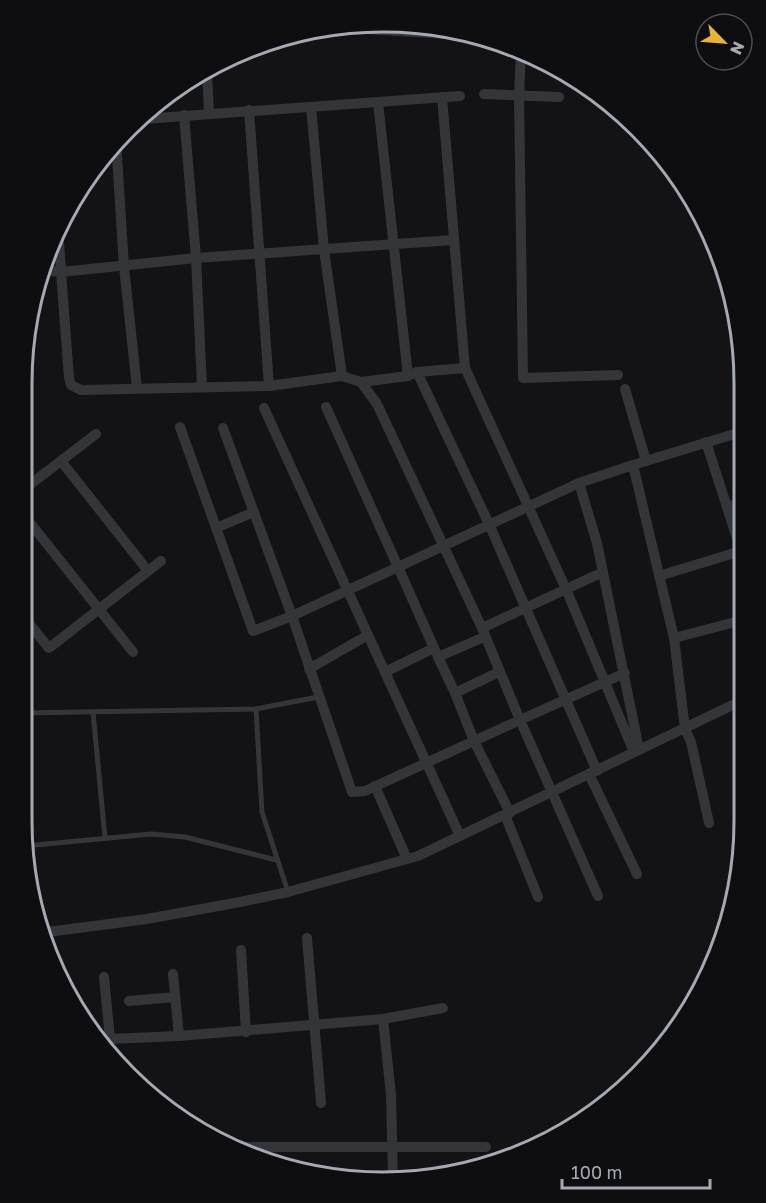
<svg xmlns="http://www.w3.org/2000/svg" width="766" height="1203" font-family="'Golos Text',sans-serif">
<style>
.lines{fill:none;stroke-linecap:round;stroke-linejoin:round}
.service{stroke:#343539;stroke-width:5}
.minor{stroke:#343539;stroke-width:10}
.rim{fill:none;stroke:#a5a9b4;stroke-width:3}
</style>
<rect width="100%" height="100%" fill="#131315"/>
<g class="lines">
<g class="service">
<polyline points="256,709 262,812 288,892"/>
<polyline points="93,712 105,838"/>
<polyline points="22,713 256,709 318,697"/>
<polyline points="25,846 151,834 185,837 276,860"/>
</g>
<g class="minor">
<polyline points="366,29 463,35"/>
<polyline points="521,53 519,95 523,378 618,375"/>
<polyline points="207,71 209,114"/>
<polyline points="484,94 559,97"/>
<polyline points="442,97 465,368 566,589 634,752"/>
<polyline points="378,102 408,376"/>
<polyline points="311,107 324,250 342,376"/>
<polyline points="249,110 269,386"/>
<polyline points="184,115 196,258 202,386"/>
<polyline points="144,119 460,96"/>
<polyline points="116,140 124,267 137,388"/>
<polyline points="58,225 61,272 196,258 453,240"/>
<polyline points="44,270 61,272 69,378 71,385 81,390 269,386 342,376 361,382 408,376 417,372 465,368"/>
<polyline points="417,372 489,524 597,771"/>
<polyline points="361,382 377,404 482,628"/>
<polyline points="625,389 646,461"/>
<polyline points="326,407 398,567 292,616 352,792 365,791 474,741 455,693 499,672"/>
<polyline points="264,408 460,836"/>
<polyline points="180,427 253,631 292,616 223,428"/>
<polyline points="706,442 727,507 744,502"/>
<polyline points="61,461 148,571"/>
<polyline points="633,465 579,483 597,543 639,749"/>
<polyline points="23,490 96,434"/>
<polyline points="727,507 741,551"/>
<polyline points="23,514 133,652"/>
<polyline points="216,528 254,512"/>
<polyline points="603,572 482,628 520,720 625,673"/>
<polyline points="659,576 741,551 743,556"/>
<polyline points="22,615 49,648 161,561"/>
<polyline points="674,638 743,620"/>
<polyline points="438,657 398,567 579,483"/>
<polyline points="309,669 368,635"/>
<polyline points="385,672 434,648"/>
<polyline points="455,693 438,657 484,637"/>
<polyline points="589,774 637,874"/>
<polyline points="375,786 407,859"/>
<polyline points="510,813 474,741 520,720 598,896"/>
<polyline points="505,815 538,897"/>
<polyline points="709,823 691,742 685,729 674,638 633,465 744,431"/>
<polyline points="40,933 147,919 240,902 288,892 418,856 743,700"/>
<polyline points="307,938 321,1103"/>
<polyline points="241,950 246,1032"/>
<polyline points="173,974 179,1036 383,1019 391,1095 393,1178"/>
<polyline points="104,977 110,1039 179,1036"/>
<polyline points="129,1001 175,997"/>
<polyline points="383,1019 443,1008"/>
<polyline points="237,1147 486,1147"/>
</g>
</g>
<path d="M0 0H766V1203H0ZM383 32H383A351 351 0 0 1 734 383V821A351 351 0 0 1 383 1172H383A351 351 0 0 1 32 821V383A351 351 0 0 1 383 32Z" fill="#0e0e10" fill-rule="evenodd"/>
<path class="rim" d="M383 32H383A351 351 0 0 1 734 383V821A351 351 0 0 1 383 1172H383A351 351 0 0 1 32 821V383A351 351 0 0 1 383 32Z"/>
<g transform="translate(724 42) rotate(115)"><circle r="28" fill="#0e0e10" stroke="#4a4c52" stroke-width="1.5"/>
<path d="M0-4.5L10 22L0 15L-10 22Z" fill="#e8b338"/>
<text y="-9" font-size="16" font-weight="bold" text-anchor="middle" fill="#a5a9b4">N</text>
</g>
<path d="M562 1179v9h148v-9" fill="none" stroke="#a5a9b4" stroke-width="3"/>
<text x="571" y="1179" font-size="18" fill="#a5a9b4" stroke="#0e0e10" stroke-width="4.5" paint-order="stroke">100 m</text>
</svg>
